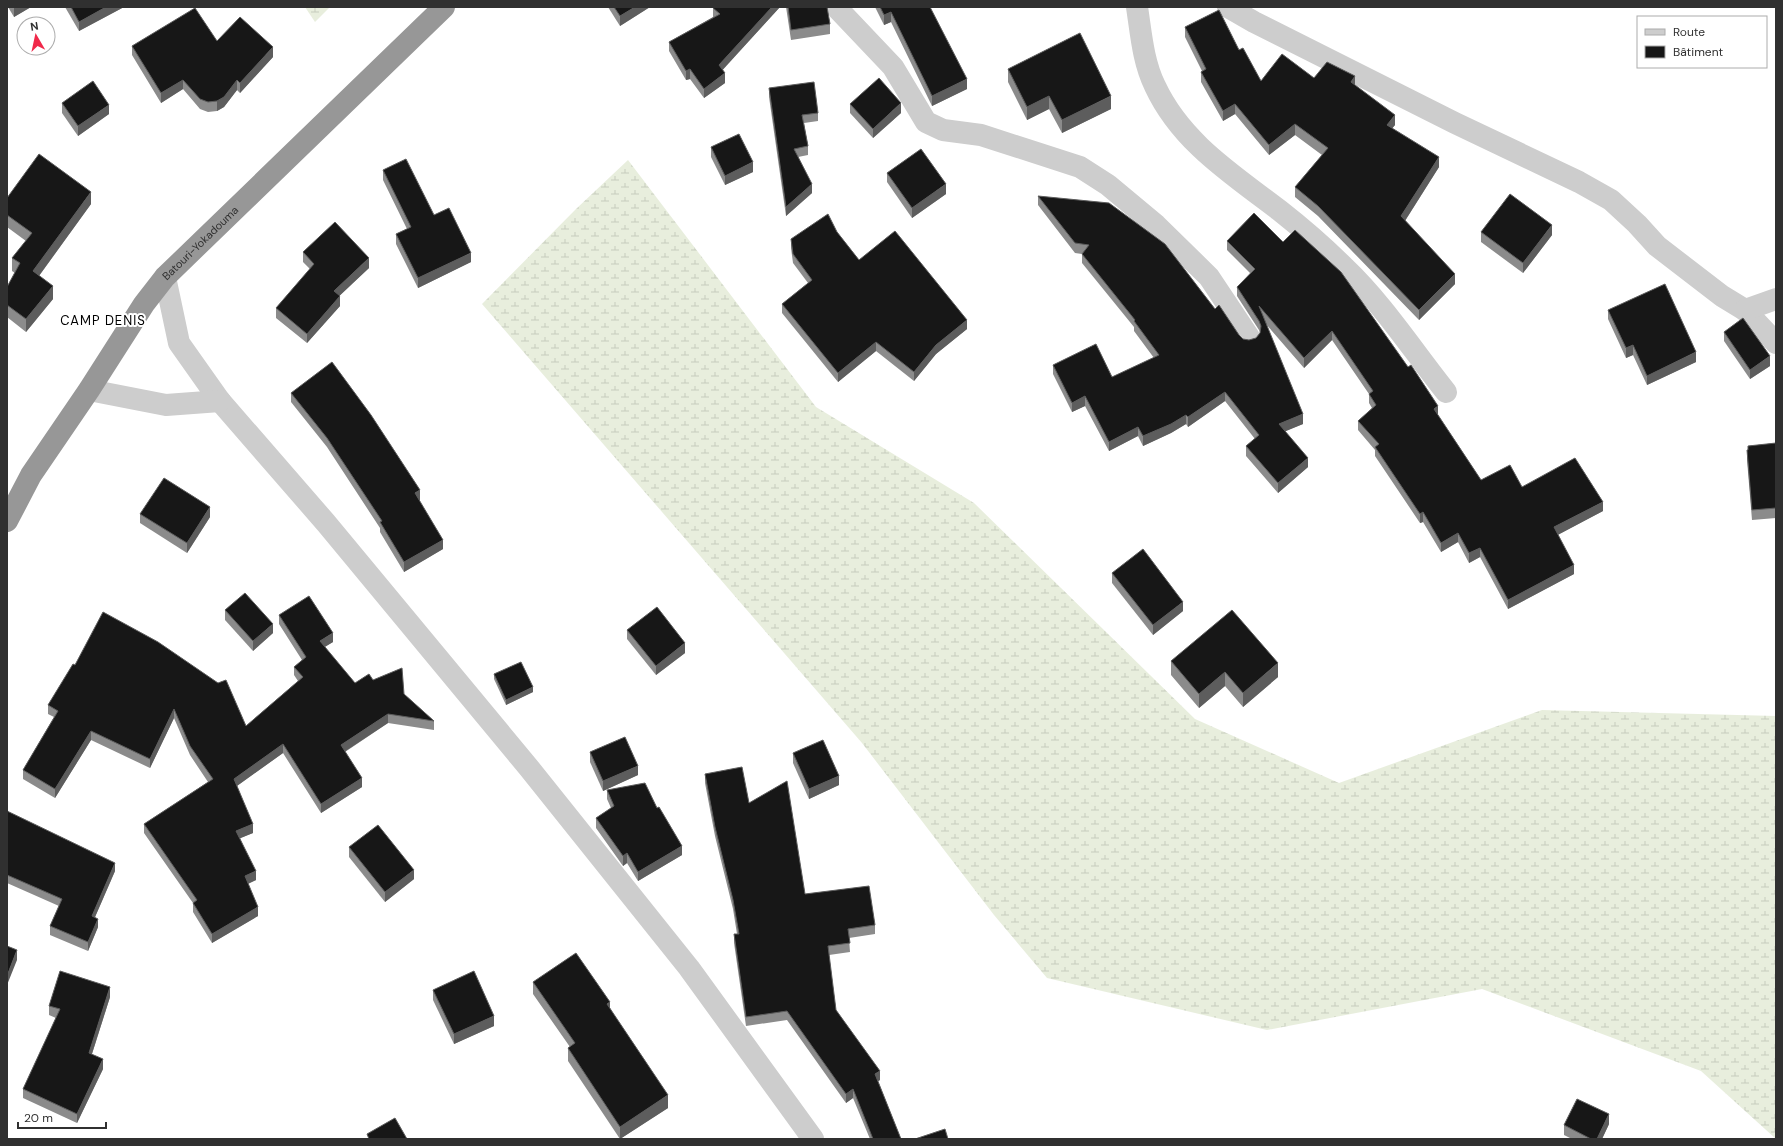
<svg xmlns="http://www.w3.org/2000/svg" width="1783" height="1146" font-family="'DM Sans',sans-serif">
<style>
.wetland{fill:url(#wetland-marsh)}
.lines{fill:none;stroke-linecap:round;stroke-linejoin:round}
.street{stroke:#cdcdcd;stroke-width:22}
.highway{stroke:#979797;stroke-width:22}
.wall{fill:#8b8b8b}
.shaded-wall{fill:#5d5d5d}
.building{fill:#171717;stroke:#5d5d5d}
.labels{text-anchor:middle;dominant-baseline:central;stroke-width:4;stroke-linejoin:round;paint-order:stroke}
.street-label{font-size:11px;fill:#303030;stroke:#fff}
.quarter-label{font-size:13px;letter-spacing:1px;fill:#000;stroke:#fff}
</style>
<defs>
<pattern id="wetland-marsh" width="20" height="14" patternUnits="userSpaceOnUse"><rect width="20" height="14" fill="#e8eedd"/><path d="M1 5h8M5 5V1M11 12h8M15 12V8" fill="none" stroke="#c7ccbe"/></pattern>
</defs>
<rect width="100%" height="100%" fill="#fff"/>
<g class="wetland">
<polygon points="305,7 330,7 315,22"/>
<polygon points="628,160 816,407 974,503 1195,719 1339,783 1542,710 1776,716 1776,1139 1701,1071 1482,989 1267,1030 1047,978 994,915 862,743 482,304 576,209"/>
</g>
<g class="lines">
<g class="street">
<polyline points="836,7 893,67 926,122 943,130 981,135 1080,167 1108,185 1156,225 1209,277 1249,337"/>
<path d="M 1137,7 C 1141,33 1143,62 1155,86 C 1181,142 1232,174 1279,210 C 1302,228 1325,248 1345,268 C 1382,303 1414,352 1446,392"/>
<polyline points="1228,7 1254,22 1455,123 1579,182 1611,200 1637,224 1657,246 1722,296 1745,310 1776,343"/>
<polyline points="165,277 179,343 220,401 326,523 529,768 689,968 813,1139"/>
<polyline points="1745,310 1776,299"/>
<polyline points="89,390 166,405 220,401"/>
</g>
<path class="highway" id="s1" d="M 7,521 L 31,475 L 89,390 L 144,304 L 165,277 L 444,7"/>
</g>
<g class="wall">
<polygon points="8,7 31,7 14,17"/>
<polygon points="65,7 124,7 79,31"/>
<polygon points="608,7 650,7 620,26"/>
<polygon points="714,7 780,7 722,70 725,83 704,98 690,79 686,80 669,51 669,42 713,17 713,8"/>
<polygon points="786,7 827,7 830,24 830,34 791,40"/>
<polygon points="875,7 930,7 967,89 932,106 891,22 884,25"/>
<polygon points="1185,27 1239,50 1261,81 1314,78 1355,85 1395,125 1392,128 1439,167 1405,221 1455,284 1419,320 1318,216 1295,197 1295,187 1322,155 1295,135 1269,155 1235,114 1223,121 1201,82 1201,72 1202,71 1185,37"/>
<polygon points="217,41 273,57 240,93 237,90 224,107 217,111 208,112 200,109 183,89 161,103 132,55 132,46"/>
<polygon points="1008,69 1111,109 1062,133 1049,109 1027,120 1008,82"/>
<polygon points="769,88 818,113 818,121 804,123 808,146 808,155 798,157 812,193 786,216 769,97"/>
<polygon points="62,103 109,114 78,136 62,113"/>
<polygon points="850,104 901,113 873,138 850,113"/>
<polygon points="711,147 753,172 725,185 711,157"/>
<polygon points="383,170 471,262 418,288 396,244 396,234 407,229 383,180"/>
<polygon points="887,173 946,194 912,218 887,182"/>
<polygon points="1038,196 1215,309 1239,335 1243,339 1249,340 1256,338 1260,333 1260,332 1259,330 1237,296 1237,287 1250,273 1227,250 1227,241 1438,415 1481,480 1522,487 1603,511 1557,535 1574,574 1508,609 1480,557 1469,563 1458,542 1441,552 1423,522 1420,523 1375,456 1375,450 1358,430 1358,421 1372,408 1369,403 1369,394 1332,340 1304,368 1266,324 1303,424 1285,431 1308,467 1278,493 1246,456 1246,446 1255,439 1225,401 1188,427 1186,424 1171,433 1143,446 1138,436 1109,451 1085,406 1072,412 1053,374 1053,365 1112,377 1154,358 1134,331 1134,327 1082,263 1082,254 1075,253 1038,205"/>
<polygon points="7,198 91,204 39,276 53,299 26,332 7,317 7,287 15,273 12,271 12,258 26,241 7,227"/>
<polygon points="837,232 859,260 967,329 936,354 914,381 876,351 838,382 782,313 782,304 808,283 793,263 791,248 791,239"/>
<polygon points="1481,232 1552,235 1523,273 1481,242"/>
<polygon points="303,252 369,268 339,296 340,306 307,343 276,318 276,308 310,269 303,262"/>
<polygon points="1608,310 1696,362 1647,385 1633,355 1626,358 1608,319"/>
<polygon points="1724,332 1770,366 1750,379 1724,341"/>
<polygon points="291,393 420,500 419,500 443,549 404,572 380,532 380,528 327,447 291,402"/>
<polygon points="1776,443 1776,518 1752,520 1747,460 1747,450 1748,450 1748,446"/>
<polygon points="140,514 210,517 187,553 140,523"/>
<polygon points="1112,573 1183,611 1153,635 1112,583"/>
<polygon points="225,610 273,633 253,651 225,620"/>
<polygon points="279,615 333,642 324,647 355,683 373,680 404,694 434,721 434,730 388,723 345,752 362,787 321,813 283,753 237,786 253,833 240,838 256,880 248,884 258,916 212,943 193,912 193,903 144,833 144,824 208,782 190,755 174,718 150,768 91,740 55,798 23,779 23,770 54,717 48,714 48,705 75,665 246,726 298,681 294,675 294,667 302,660 279,624"/>
<polygon points="627,630 685,653 656,675 627,639"/>
<polygon points="1171,661 1278,677 1243,707 1225,686 1199,708 1171,675"/>
<polygon points="494,674 533,692 506,705 494,679"/>
<polygon points="590,752 638,775 603,791 590,762"/>
<polygon points="793,753 839,785 809,799 793,763"/>
<polygon points="705,774 749,803 805,894 875,925 875,934 849,938 850,952 829,955 836,1010 880,1080 878,1081 901,1139 870,1139 853,1098 846,1103 787,1020 746,1026 734,943 734,934 737,934 733,909 715,836 705,783"/>
<polygon points="607,790 657,808 682,855 638,881 627,863 623,866 596,828 596,818 611,808 607,799"/>
<polygon points="7,811 115,871 95,917 98,927 88,951 50,935 50,926 59,906 7,883"/>
<polygon points="349,847 414,879 385,902 349,857"/>
<polygon points="533,982 610,1008 668,1108 620,1139 568,1061 568,1048 570,1047 533,994"/>
<polygon points="433,990 494,1026 454,1044 433,1000"/>
<polygon points="110,997 92,1054 103,1069 77,1123 23,1098 23,1089 56,1018 49,1015 49,1006"/>
<polygon points="1609,1124 1602,1139 1572,1139 1564,1135 1564,1125"/>
</g>
<g class="shaded-wall">
<polygon points="16,7 31,7 14,17 14,8"/>
<polygon points="106,7 124,7 79,31 79,22"/>
<polygon points="635,7 650,7 620,26 620,16"/>
<polygon points="772,7 780,7 719,74 719,65"/>
<polygon points="891,12 891,22 884,25 884,15"/>
<polygon points="273,47 273,57 240,93 240,83"/>
<polygon points="690,69 690,79 686,80 686,71"/>
<polygon points="725,73 725,83 704,98 704,89"/>
<polygon points="1355,76 1355,87 1351,82"/>
<polygon points="967,79 967,89 932,106 932,96"/>
<polygon points="183,80 183,89 161,103 161,93"/>
<polygon points="237,80 237,90 224,107 217,111 217,101"/>
<polygon points="1049,96 1049,109 1027,120 1027,107"/>
<polygon points="1111,96 1111,109 1062,133 1062,120"/>
<polygon points="901,103 901,113 873,138 873,129"/>
<polygon points="1235,104 1235,114 1223,121 1223,111"/>
<polygon points="109,105 109,114 78,136 78,126"/>
<polygon points="1395,115 1395,125 1387,135 1387,125"/>
<polygon points="1295,124 1295,135 1269,155 1269,145"/>
<polygon points="1439,157 1439,167 1401,227 1401,216"/>
<polygon points="753,162 753,172 725,185 725,176"/>
<polygon points="812,184 812,193 786,216 786,207"/>
<polygon points="946,184 946,194 912,218 912,208"/>
<polygon points="91,192 91,204 33,284 33,271"/>
<polygon points="1552,225 1552,235 1523,273 1523,263"/>
<polygon points="471,253 471,262 418,288 418,278"/>
<polygon points="369,258 369,268 334,301 334,291"/>
<polygon points="1455,274 1455,284 1419,320 1419,310"/>
<polygon points="53,286 53,299 26,332 26,319"/>
<polygon points="340,296 340,306 307,343 307,334"/>
<polygon points="967,320 967,329 936,354 914,381 914,372 936,345"/>
<polygon points="1332,331 1332,340 1304,368 1304,358"/>
<polygon points="876,342 876,351 838,382 838,373"/>
<polygon points="1633,345 1633,355 1626,358 1626,348"/>
<polygon points="1696,352 1696,362 1647,385 1647,376"/>
<polygon points="1770,356 1770,366 1750,379 1750,370"/>
<polygon points="1225,392 1225,401 1188,427 1188,417"/>
<polygon points="1085,396 1085,406 1072,412 1072,403"/>
<polygon points="1438,406 1438,415 1434,419 1434,409"/>
<polygon points="1303,414 1303,424 1279,434 1279,424"/>
<polygon points="1186,415 1186,424 1171,433 1143,446 1143,436"/>
<polygon points="1138,427 1138,436 1109,451 1109,442"/>
<polygon points="1308,458 1308,467 1278,493 1278,483"/>
<polygon points="420,490 420,500 415,503 415,493"/>
<polygon points="1603,502 1603,511 1554,537 1554,527"/>
<polygon points="210,507 210,517 187,553 187,543"/>
<polygon points="1423,512 1423,522 1420,523 1420,514"/>
<polygon points="1458,533 1458,542 1441,552 1441,543"/>
<polygon points="443,540 443,549 404,572 404,562"/>
<polygon points="1480,548 1480,557 1469,563 1469,553"/>
<polygon points="1574,565 1574,574 1508,609 1508,600"/>
<polygon points="1183,602 1183,611 1153,635 1153,625"/>
<polygon points="273,624 273,633 253,651 253,641"/>
<polygon points="333,633 333,642 320,650 320,641"/>
<polygon points="685,643 685,653 656,675 656,666"/>
<polygon points="1278,663 1278,677 1243,707 1243,693"/>
<polygon points="1225,672 1225,686 1199,708 1199,694"/>
<polygon points="533,687 533,692 506,705 506,700"/>
<polygon points="174,709 174,718 150,768 150,759"/>
<polygon points="388,714 388,723 341,754 341,745"/>
<polygon points="91,731 91,740 55,798 55,789"/>
<polygon points="283,744 283,753 234,788 234,779"/>
<polygon points="638,766 638,775 603,791 603,781"/>
<polygon points="839,776 839,785 809,799 809,789"/>
<polygon points="362,778 362,787 321,813 321,804"/>
<polygon points="253,824 253,833 236,840 236,831"/>
<polygon points="682,846 682,855 638,881 638,872"/>
<polygon points="627,853 627,863 623,866 623,856"/>
<polygon points="115,863 115,871 92,924 92,916"/>
<polygon points="414,870 414,879 385,902 385,892"/>
<polygon points="256,871 256,880 245,885 245,876"/>
<polygon points="258,907 258,916 212,943 212,934"/>
<polygon points="98,919 98,927 88,951 88,942"/>
<polygon points="17,950 17,960 7,985 7,976"/>
<polygon points="110,987 110,997 89,1063 89,1053"/>
<polygon points="610,1002 610,1015 607,1004"/>
<polygon points="494,1016 494,1026 454,1044 454,1034"/>
<polygon points="103,1059 103,1069 77,1123 77,1114"/>
<polygon points="880,1071 880,1080 875,1083 875,1074"/>
<polygon points="853,1089 853,1098 846,1103 846,1094"/>
<polygon points="668,1095 668,1108 620,1139 620,1127"/>
<polygon points="1609,1114 1609,1124 1602,1139 1597,1139"/>
</g>
<g class="building">
<polygon points="71,7 106,7 79,22"/>
<polygon points="614,7 635,7 620,16"/>
<polygon points="714,7 772,7 719,65 725,73 704,89 690,69 686,71 669,42 720,14 713,8"/>
<polygon points="788,7 827,7 830,24 791,30"/>
<polygon points="880,7 930,7 967,79 932,96 891,12 884,15"/>
<polygon points="195,8 217,41 240,17 273,47 240,83 237,80 224,97 217,101 208,102 200,99 183,80 161,93 132,46"/>
<polygon points="1219,10 1239,50 1243,48 1261,81 1282,54 1314,78 1327,62 1355,76 1351,82 1395,115 1387,125 1439,157 1401,216 1455,274 1419,310 1318,206 1295,187 1328,148 1295,124 1269,145 1235,104 1223,111 1201,72 1206,69 1185,27"/>
<polygon points="1080,33 1111,96 1062,120 1049,96 1027,107 1008,69"/>
<polygon points="879,78 901,103 873,129 850,104"/>
<polygon points="93,81 109,105 78,126 62,103"/>
<polygon points="814,82 818,113 802,115 808,146 794,149 812,184 786,207 769,88"/>
<polygon points="739,134 753,162 725,176 711,147"/>
<polygon points="921,149 946,184 912,208 887,173"/>
<polygon points="39,154 91,192 33,271 53,286 26,319 7,305 7,287 20,263 12,258 32,233 7,215 7,198"/>
<polygon points="406,159 434,215 449,208 471,253 418,278 396,234 411,227 383,170"/>
<polygon points="1510,194 1552,225 1523,263 1481,232"/>
<polygon points="1038,196 1109,203 1165,244 1215,309 1219,305 1239,335 1243,339 1249,340 1256,338 1260,333 1261,326 1259,321 1237,287 1255,269 1227,241 1254,213 1283,242 1295,230 1341,272 1408,367 1411,365 1438,406 1434,409 1481,480 1510,465 1522,487 1575,458 1603,502 1554,527 1574,565 1508,600 1480,548 1469,553 1458,533 1441,543 1423,512 1420,514 1375,447 1379,444 1358,421 1376,405 1369,394 1373,391 1332,331 1304,358 1259,306 1303,414 1279,424 1308,458 1278,483 1246,446 1259,435 1225,392 1188,417 1186,415 1171,424 1143,436 1138,427 1109,442 1085,396 1072,403 1053,365 1096,344 1112,377 1159,355 1134,321 1135,320 1082,254 1089,245 1075,243"/>
<polygon points="828,214 837,232 859,260 895,231 967,320 936,345 914,372 876,342 838,373 782,304 812,280 793,254 791,239"/>
<polygon points="335,222 369,258 334,291 340,296 307,334 276,308 314,264 303,252"/>
<polygon points="1665,284 1696,352 1647,376 1633,345 1626,348 1608,310"/>
<polygon points="1743,318 1770,356 1750,370 1724,332"/>
<polygon points="332,362 371,415 420,490 415,493 443,540 404,562 380,522 382,521 327,438 291,393"/>
<polygon points="1776,443 1776,508 1752,510 1747,450 1748,450 1748,446"/>
<polygon points="164,478 210,507 187,543 140,514"/>
<polygon points="1143,549 1183,602 1153,625 1112,573"/>
<polygon points="245,593 273,624 253,641 225,610"/>
<polygon points="309,596 333,633 320,641 355,683 369,674 373,680 402,668 404,694 434,721 388,714 341,745 362,778 321,804 283,744 234,779 253,824 236,831 256,871 245,876 258,907 212,934 193,903 197,900 144,824 213,779 190,746 174,709 150,759 91,731 55,789 23,770 58,711 48,705 73,664 75,665 103,612 158,642 218,683 226,680 246,726 303,677 294,667 306,657 279,615"/>
<polygon points="657,607 685,643 656,666 627,630"/>
<polygon points="1232,610 1278,663 1243,693 1225,672 1199,694 1171,661"/>
<polygon points="521,662 533,687 506,700 494,674"/>
<polygon points="625,737 638,766 603,781 590,752"/>
<polygon points="823,740 839,776 809,789 793,753"/>
<polygon points="742,767 749,803 787,781 805,894 869,886 875,925 848,929 850,943 828,946 836,1010 880,1071 875,1074 901,1139 873,1139 853,1089 846,1094 787,1011 746,1017 734,934 739,934 733,900 715,827 705,774"/>
<polygon points="645,783 657,808 659,807 682,846 638,872 627,853 623,856 596,818 614,806 607,790"/>
<polygon points="7,811 115,863 92,916 98,919 88,942 50,926 62,899 7,875"/>
<polygon points="378,825 414,870 385,892 349,847"/>
<polygon points="7,946 17,950 7,976"/>
<polygon points="576,953 610,1002 607,1004 668,1095 620,1127 568,1048 575,1043 533,982"/>
<polygon points="60,971 110,987 89,1053 103,1059 77,1114 23,1089 60,1009 49,1006"/>
<polygon points="474,971 494,1016 454,1034 433,990"/>
<polygon points="1577,1099 1609,1114 1597,1139 1591,1139 1564,1125"/>
<polygon points="395,1118 407,1139 369,1139 367,1134"/>
<polygon points="945,1129 948,1139 915,1139"/>
</g>
<g class="labels">
<g class="street-label">
<text stroke="none"><textPath href="#s1" startOffset="340">Batouri-Yokadouma</textPath></text>
</g>
<g class="quarter-label">
<text x="103" y="320">CAMP DENIS</text>
</g>
</g>
<rect width="1783" height="1146" fill="none" stroke="#303030" stroke-width="16"/>
<rect x="1637" y="16" width="130" height="52" fill="#ffffff" stroke="#acacac"/>
<rect x="1645" y="29" width="20" height="6" fill="#cdcdcd" stroke="#acacac"/>
<text x="1673" y="36" font-size="12" fill="#303030">Route</text>
<rect x="1645" y="46" width="20" height="12" fill="#171717" stroke="#acacac"/>
<text x="1673" y="56" font-size="12" fill="#303030">Bâtiment</text>
<g transform="translate(36 36) rotate(351)"><circle r="19" fill="#ffffff" stroke="#acacac"/>
<path d="M0-3L7 15L0 10L-7 15Z" fill="#f0294a"/>
<text y="-6" font-size="11" font-weight="bold" text-anchor="middle" fill="#303030">N</text>
</g>
<path d="M18 1122v6h88v-6" fill="none" stroke="#303030" stroke-width="2"/>
<text x="24" y="1122" font-size="12" fill="#303030" stroke="#ffffff" stroke-width="3" paint-order="stroke">20 m</text>
</svg>
